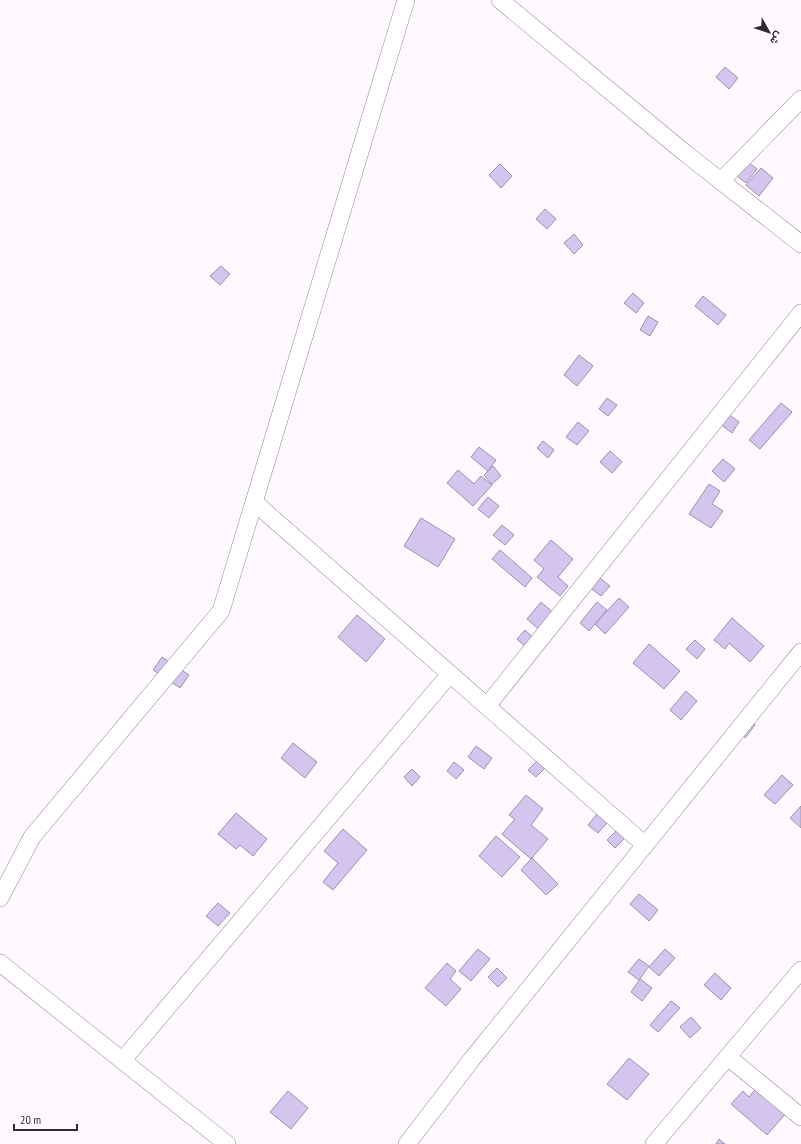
<svg xmlns="http://www.w3.org/2000/svg" width="801" height="1144" font-family="'PT Sans Narrow',Vazirmatn,sans-serif">
<style>
.building{fill:#d3c5ee;stroke:#9b92ac}
.lines{fill:none;stroke-linecap:round;stroke-linejoin:round}
.street-casing{stroke:#948399;stroke-width:18}
.street{stroke:#fff;stroke-width:17}
</style>
<rect width="100%" height="100%" fill="#fdf9fe"/>
<g class="building">
<polygon points="725,67 738,78 729,89 716,77"/>
<polygon points="744,159 757,169 746,183 733,173"/>
<polygon points="500,164 512,176 501,188 489,175"/>
<polygon points="761,168 773,178 759,196 746,185"/>
<polygon points="545,209 556,219 547,229 536,219"/>
<polygon points="574,234 583,245 574,254 564,243"/>
<polygon points="221,266 230,274 220,285 210,276"/>
<polygon points="633,293 644,303 636,313 624,303"/>
<polygon points="703,296 726,315 718,325 695,306"/>
<polygon points="648,316 658,322 650,336 640,330"/>
<polygon points="579,355 593,366 577,386 564,375"/>
<polygon points="607,398 617,405 608,416 599,409"/>
<polygon points="781,403 792,412 760,449 749,440"/>
<polygon points="727,413 739,422 732,433 719,423"/>
<polygon points="578,422 589,431 577,445 566,437"/>
<polygon points="543,441 554,450 548,458 537,448"/>
<polygon points="479,447 496,460 488,471 471,457"/>
<polygon points="610,451 622,462 612,473 600,462"/>
<polygon points="723,459 735,469 724,482 712,471"/>
<polygon points="493,466 501,476 492,484 484,475"/>
<polygon points="458,470 474,484 481,476 492,485 473,506 447,483"/>
<polygon points="709,484 720,491 712,504 723,511 711,528 689,514"/>
<polygon points="488,497 499,506 489,518 478,509"/>
<polygon points="421,518 455,539 438,567 404,546"/>
<polygon points="502,525 514,535 505,545 493,535"/>
<polygon points="551,540 573,559 558,577 568,586 560,596 537,577 544,569 534,560"/>
<polygon points="500,550 532,578 525,587 492,559"/>
<polygon points="596,575 610,586 601,596 588,586"/>
<polygon points="619,598 629,607 605,634 595,624"/>
<polygon points="541,602 557,616 543,633 527,619"/>
<polygon points="597,602 607,610 589,631 580,623"/>
<polygon points="357,615 385,639 366,662 338,637"/>
<polygon points="732,618 764,646 750,662 729,643 725,649 714,640"/>
<polygon points="525,630 538,642 530,651 517,639"/>
<polygon points="695,640 705,649 697,659 686,649"/>
<polygon points="649,644 680,671 664,689 633,663"/>
<polygon points="162,657 189,675 180,688 153,670"/>
<polygon points="686,691 697,701 681,720 670,710"/>
<polygon points="746,718 755,725 745,738 736,730"/>
<polygon points="293,743 317,762 305,778 281,758"/>
<polygon points="476,746 492,758 484,769 468,757"/>
<polygon points="537,761 545,768 536,777 528,770"/>
<polygon points="454,762 464,770 456,779 447,771"/>
<polygon points="412,769 420,777 412,786 404,777"/>
<polygon points="782,775 793,785 775,804 764,795"/>
<polygon points="526,795 543,809 531,825 548,839 531,859 502,834 515,819 509,815"/>
<polygon points="801,806 801,828 790,818"/>
<polygon points="236,813 267,839 253,856 240,845 236,849 218,834"/>
<polygon points="597,814 607,823 598,833 588,825"/>
<polygon points="343,829 367,850 333,890 323,882 338,863 324,851"/>
<polygon points="617,830 625,838 615,848 607,840"/>
<polygon points="496,836 520,857 502,877 479,856"/>
<polygon points="532,858 558,884 546,895 521,870"/>
<polygon points="639,894 658,910 649,921 630,904"/>
<polygon points="218,903 230,913 218,926 206,916"/>
<polygon points="478,949 490,959 471,981 459,971"/>
<polygon points="665,949 675,958 659,976 649,967"/>
<polygon points="639,959 649,966 639,980 628,972"/>
<polygon points="447,963 456,971 450,979 461,989 446,1006 425,988"/>
<polygon points="497,968 507,978 498,987 488,977"/>
<polygon points="715,973 731,988 721,1000 704,985"/>
<polygon points="640,979 652,988 642,1001 631,992"/>
<polygon points="671,1001 680,1008 658,1032 650,1025"/>
<polygon points="691,1017 701,1028 690,1038 680,1027"/>
<polygon points="629,1058 649,1074 627,1100 607,1084"/>
<polygon points="758,1086 788,1111 767,1135 731,1104 743,1091 749,1097"/>
<polygon points="288,1091 308,1108 291,1129 270,1112"/>
<polygon points="719,1139 725,1144 716,1144"/>
</g>
<g class="lines">
<g class="street-casing">
<g id="street">
<polyline points="500,0 685,153 801,244"/>
<polyline points="721,181 801,99"/>
<polyline points="254,502 645,845"/>
<polyline points="487,706 801,313"/>
<polyline points="0,898 32,837 221,611 406,0"/>
<polyline points="0,963 227,1144"/>
<polyline points="728,1057 801,1117"/>
<polyline points="122,1061 450,674"/>
<polyline points="407,1144 472,1059 801,652"/>
<polyline points="654,1144 801,970"/>
</g>
</g>
<use href="#street" class="street"/>
</g>
<g transform="translate(769 32) rotate(129)" stroke="#ffffff" stroke-width="3" paint-order="stroke">
<path d="M0-3L7 15L0 10L-7 15Z" fill="#302832"/>
<text y="-6" font-size="11" font-weight="bold" text-anchor="middle" fill="#302832">ش</text>
</g>
<path d="M14 1124v6h63v-6" fill="none" stroke="#302832" stroke-width="2"/>
<text x="20" y="1124" font-size="12" fill="#302832" stroke="#ffffff" stroke-width="3" paint-order="stroke">20 m</text>
</svg>
